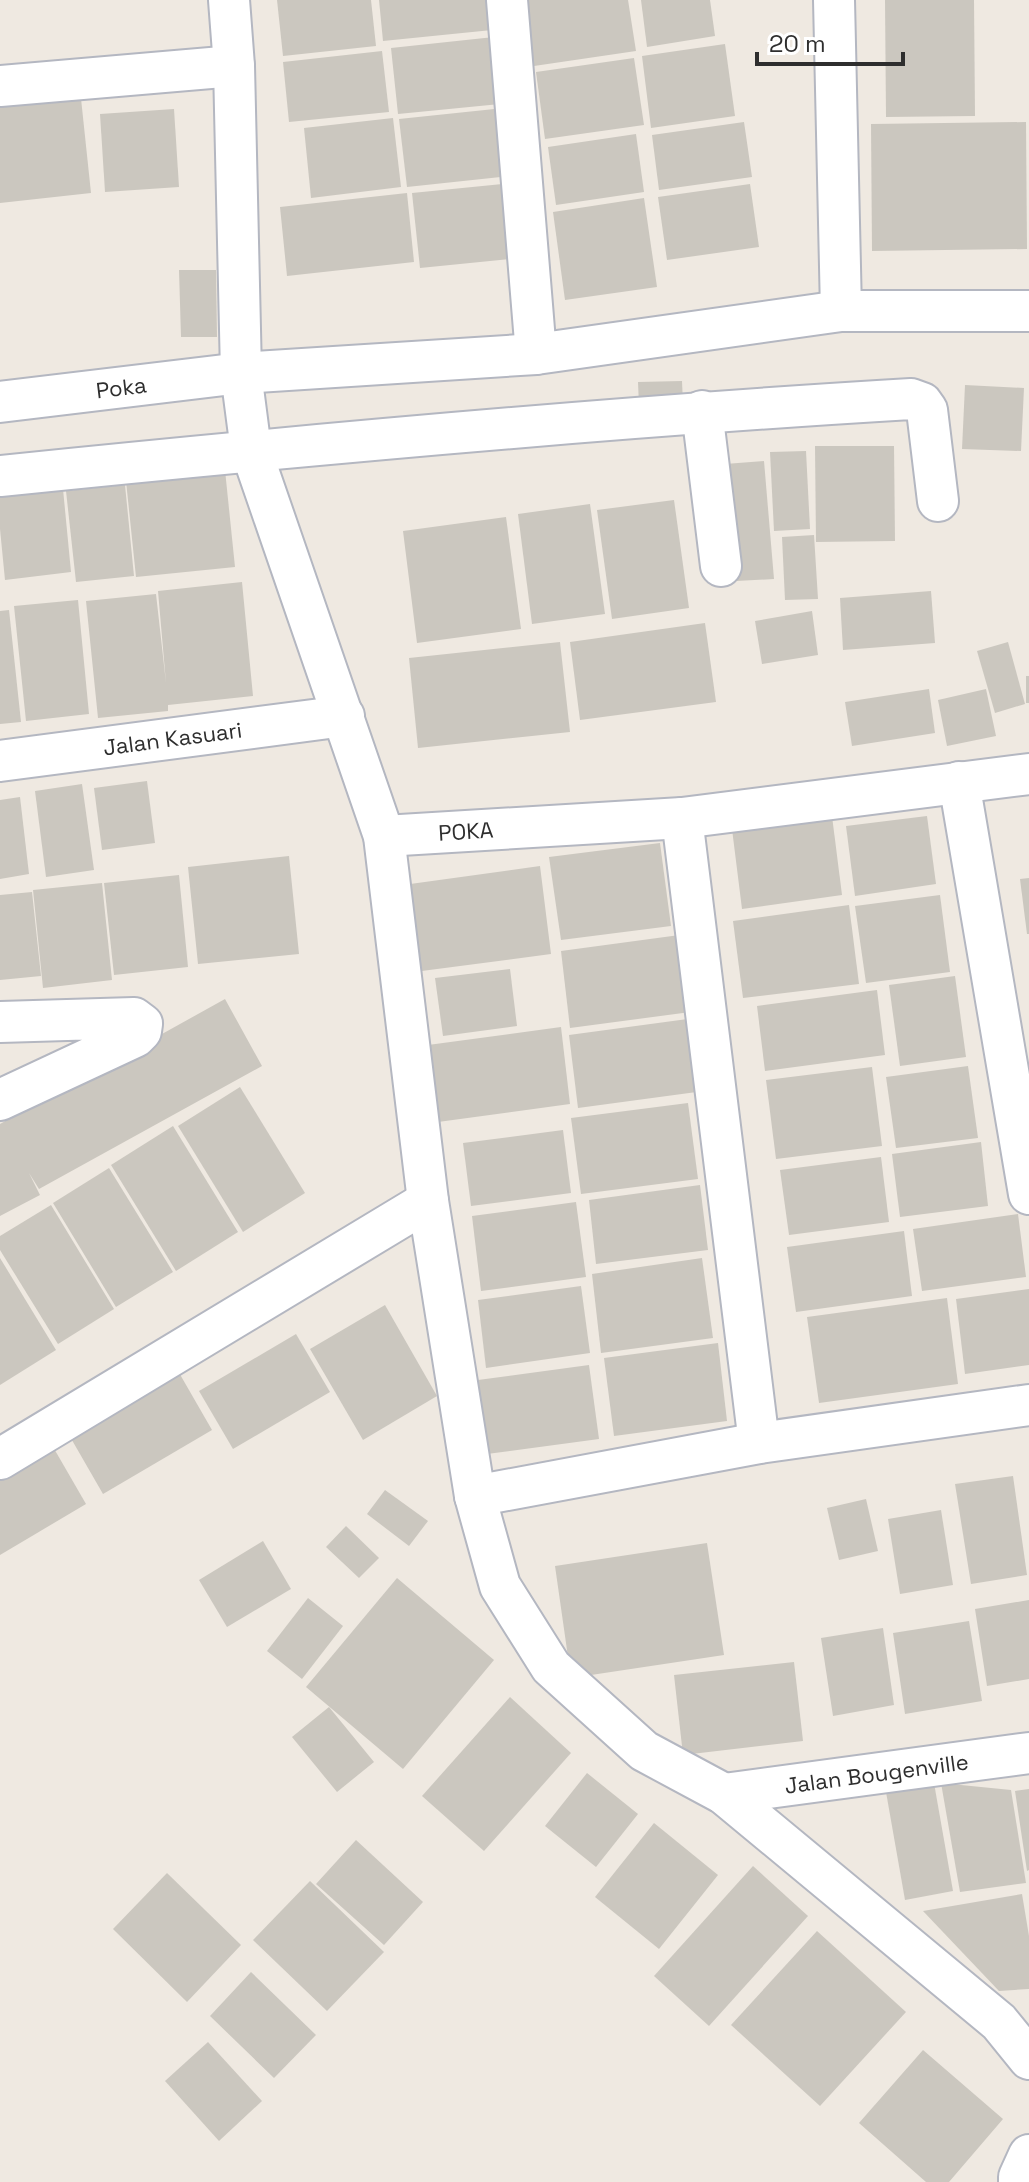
<svg xmlns="http://www.w3.org/2000/svg" width="1029" height="2182" font-family="'Space Grotesk',sans-serif">
<style>
.building{fill:#cbc7bf}
.lines{fill:none;stroke-linecap:round;stroke-linejoin:round}
.street-casing{stroke:#b4b7c1;stroke-width:44}
.street{stroke:#fff;stroke-width:40}
.labels{text-anchor:middle;dominant-baseline:central;stroke-width:6;stroke-linejoin:round;paint-order:stroke}
.street-label{font-size:22px;fill:#2e2e2e;stroke:#fff}
</style>
<rect width="100%" height="100%" fill="#efe9e1"/>
<g class="building">
<polygon points="277,0 371,0 376,46 283,56"/>
<polygon points="379,0 489,0 492,30 383,41"/>
<polygon points="525,0 628,0 636,51 534,66"/>
<polygon points="641,0 710,0 715,36 647,47"/>
<polygon points="885,0 974,0 975,116 886,117"/>
<polygon points="494,37 500,104 398,114 391,48"/>
<polygon points="725,44 735,116 651,128 642,56"/>
<polygon points="382,51 389,112 289,122 283,62"/>
<polygon points="634,58 644,125 545,139 536,72"/>
<polygon points="80,89 91,193 0,203 0,98"/>
<polygon points="504,108 511,176 407,187 399,119"/>
<polygon points="174,109 179,187 105,192 100,114"/>
<polygon points="393,118 401,187 311,198 304,128"/>
<polygon points="744,122 752,177 659,190 652,135"/>
<polygon points="1026,122 1027,249 872,251 871,124"/>
<polygon points="636,134 644,192 556,205 548,147"/>
<polygon points="513,183 521,258 420,268 412,193"/>
<polygon points="750,184 759,247 667,260 658,197"/>
<polygon points="407,193 414,262 287,276 280,207"/>
<polygon points="644,198 657,287 565,300 553,212"/>
<polygon points="179,270 216,270 217,337 181,337"/>
<polygon points="682,381 683,404 639,406 638,382"/>
<polygon points="965,385 1024,388 1021,451 962,449"/>
<polygon points="815,446 894,446 895,541 816,542"/>
<polygon points="806,451 810,529 774,531 770,452"/>
<polygon points="764,461 774,579 736,581 725,464"/>
<polygon points="225,470 235,567 136,577 126,481"/>
<polygon points="125,485 134,576 76,582 66,491"/>
<polygon points="63,489 71,572 5,580 0,529 0,495"/>
<polygon points="674,500 689,608 612,619 597,510"/>
<polygon points="590,504 605,614 532,624 518,514"/>
<polygon points="506,517 521,629 417,643 403,531"/>
<polygon points="814,535 818,599 785,600 782,537"/>
<polygon points="242,582 253,696 168,705 168,711 98,718 86,601 156,594 166,683 158,591"/>
<polygon points="931,591 935,643 843,650 840,598"/>
<polygon points="78,600 89,714 26,721 14,606"/>
<polygon points="9,610 21,722 0,724 0,611"/>
<polygon points="812,611 818,655 762,664 755,621"/>
<polygon points="705,623 716,702 580,720 570,642"/>
<polygon points="560,642 570,732 418,748 409,658"/>
<polygon points="1008,642 1025,704 995,713 977,651"/>
<rect x="1026" y="676" width="3" height="27"/>
<polygon points="929,689 935,733 852,746 845,702"/>
<polygon points="986,689 996,736 947,746 938,700"/>
<polygon points="147,781 155,843 102,850 94,788"/>
<polygon points="82,784 94,870 46,877 35,791"/>
<polygon points="20,797 29,874 0,879 0,800"/>
<polygon points="832,816 842,895 742,909 732,829"/>
<polygon points="927,816 936,884 855,896 846,826"/>
<polygon points="660,843 671,926 561,940 549,857"/>
<polygon points="289,856 299,954 198,964 188,867"/>
<polygon points="540,866 551,954 414,972 403,885"/>
<polygon points="179,875 188,967 114,975 104,883"/>
<polygon points="1029,878 1029,934 1027,934 1020,879"/>
<polygon points="102,883 112,980 43,988 33,890"/>
<polygon points="32,892 41,976 0,980 0,895"/>
<polygon points="940,895 950,972 866,983 855,906"/>
<polygon points="849,905 859,984 743,998 733,921"/>
<polygon points="687,934 698,1011 570,1028 561,951"/>
<polygon points="510,969 517,1026 443,1036 435,978"/>
<polygon points="955,976 966,1057 900,1066 889,985"/>
<polygon points="877,990 885,1055 765,1071 757,1006"/>
<polygon points="225,999 262,1066 39,1189 29,1173 40,1195 0,1216 0,1124"/>
<polygon points="695,1018 704,1091 578,1108 569,1035"/>
<polygon points="561,1027 570,1104 438,1122 428,1045"/>
<polygon points="968,1066 978,1138 896,1148 886,1077"/>
<polygon points="872,1067 882,1146 776,1159 766,1080"/>
<polygon points="240,1087 305,1193 243,1232 178,1126"/>
<polygon points="688,1103 698,1179 581,1194 571,1118"/>
<polygon points="173,1126 238,1232 176,1271 111,1165"/>
<polygon points="563,1130 571,1193 471,1206 463,1143"/>
<polygon points="981,1142 988,1206 900,1217 892,1154"/>
<polygon points="881,1157 889,1222 789,1235 780,1170"/>
<polygon points="109,1168 173,1272 116,1307 53,1203"/>
<polygon points="700,1185 708,1250 596,1264 589,1200"/>
<polygon points="576,1202 586,1277 481,1291 472,1216"/>
<polygon points="51,1205 114,1309 58,1344 0,1250 0,1236"/>
<polygon points="1018,1214 1026,1277 922,1291 913,1229"/>
<polygon points="904,1231 912,1296 796,1312 787,1247"/>
<polygon points="0,1258 56,1350 0,1385"/>
<polygon points="702,1258 713,1338 601,1353 592,1274"/>
<polygon points="581,1286 590,1353 486,1368 478,1300"/>
<polygon points="1029,1289 1029,1365 965,1374 956,1299"/>
<polygon points="947,1298 958,1384 819,1403 807,1317"/>
<polygon points="385,1305 437,1396 363,1440 310,1349"/>
<polygon points="296,1334 330,1392 233,1449 199,1391"/>
<polygon points="718,1343 727,1421 614,1436 604,1358"/>
<polygon points="174,1364 212,1430 103,1494 65,1428"/>
<polygon points="589,1365 599,1439 487,1454 478,1380"/>
<polygon points="49,1440 86,1504 0,1555 0,1469"/>
<polygon points="1013,1476 1027,1575 971,1584 955,1484"/>
<polygon points="385,1490 428,1521 409,1546 367,1514"/>
<polygon points="866,1499 878,1551 839,1560 827,1508"/>
<polygon points="941,1510 953,1585 900,1594 888,1519"/>
<polygon points="346,1526 379,1558 359,1578 326,1547"/>
<polygon points="263,1541 291,1589 227,1627 199,1580"/>
<polygon points="707,1543 724,1655 571,1678 555,1566"/>
<polygon points="397,1578 494,1660 403,1769 306,1687"/>
<polygon points="308,1598 343,1626 302,1679 267,1651"/>
<polygon points="1029,1600 1029,1679 987,1686 975,1609"/>
<polygon points="969,1621 982,1701 905,1714 893,1633"/>
<polygon points="883,1628 894,1705 833,1716 821,1638"/>
<polygon points="794,1662 803,1741 683,1755 674,1675"/>
<polygon points="510,1697 571,1753 484,1851 422,1796"/>
<polygon points="329,1707 374,1762 337,1792 292,1737"/>
<polygon points="587,1773 638,1814 596,1867 545,1826"/>
<polygon points="934,1783 953,1891 905,1900 886,1792"/>
<polygon points="941,1783 1011,1790 1026,1883 960,1892"/>
<polygon points="1029,1789 1029,1870 1027,1871 1015,1791"/>
<polygon points="654,1823 718,1875 659,1949 595,1897"/>
<polygon points="356,1840 423,1902 384,1945 316,1884"/>
<polygon points="753,1866 808,1916 709,2026 654,1976"/>
<polygon points="167,1873 241,1945 187,2002 113,1929"/>
<polygon points="310,1881 384,1952 327,2011 253,1940"/>
<polygon points="1022,1894 1029,1936 1029,1989 999,1991 923,1911"/>
<polygon points="817,1931 906,2012 820,2106 731,2025"/>
<polygon points="251,1972 316,2035 274,2078 210,2016"/>
<polygon points="208,2042 262,2101 219,2141 165,2081"/>
<polygon points="923,2050 1003,2119 949,2182 926,2182 859,2123"/>
</g>
<g class="lines">
<g class="street-casing">
<g id="street">
<polyline points="229,0 234,66 241,373 251,450 384,836 428,1201 475,1496 500,1586 551,1667 644,1751 724,1794 999,2022 1029,2059"/>
<polyline points="507,0 536,354"/>
<polyline points="834,0 841,311"/>
<polyline points="0,86 234,66"/>
<path id="s1" d="M 0,402 L 241,373 L 536,354 L 841,311 L 1029,311"/>
<polyline points="702,411 721,566"/>
<path d="M 0,476 C 303,445 607,417 911,399 L 922,403 L 927,410 L 938,501"/>
<path id="s2" d="M 0,761 L 344,716"/>
<polyline points="959,782 1029,1194"/>
<polyline points="682,818 759,1443"/>
<path id="s3" d="M 384,836 L 682,818 L 1029,774"/>
<polyline points="0,1022 134,1018 142,1024 141,1031 135,1037 0,1100"/>
<polyline points="0,1459 428,1201"/>
<polyline points="475,1496 759,1443 1029,1405"/>
<path id="s4" d="M 724,1794 L 1029,1753"/>
<polyline points="1019,2182 1019,2177 1029,2155"/>
</g>
</g>
<use href="#street" class="street"/>
</g>
<g class="labels">
<g class="street-label">
<text stroke="none"><textPath href="#s1" startOffset="122">Poka</textPath></text>
<text stroke="none"><textPath href="#s2" startOffset="174">Jalan Kasuari</textPath></text>
<text stroke="none"><textPath href="#s3" startOffset="82">POKA</textPath></text>
<text stroke="none"><textPath href="#s4" startOffset="154">Jalan Bougenville</textPath></text>
</g>
</g>
<path d="M757 52v12h146v-12" fill="none" stroke="#2e2e2e" stroke-width="4"/>
<text x="769" y="52" font-size="24" fill="#2e2e2e" stroke="#ffffff" stroke-width="6" paint-order="stroke">20 m</text>
</svg>
